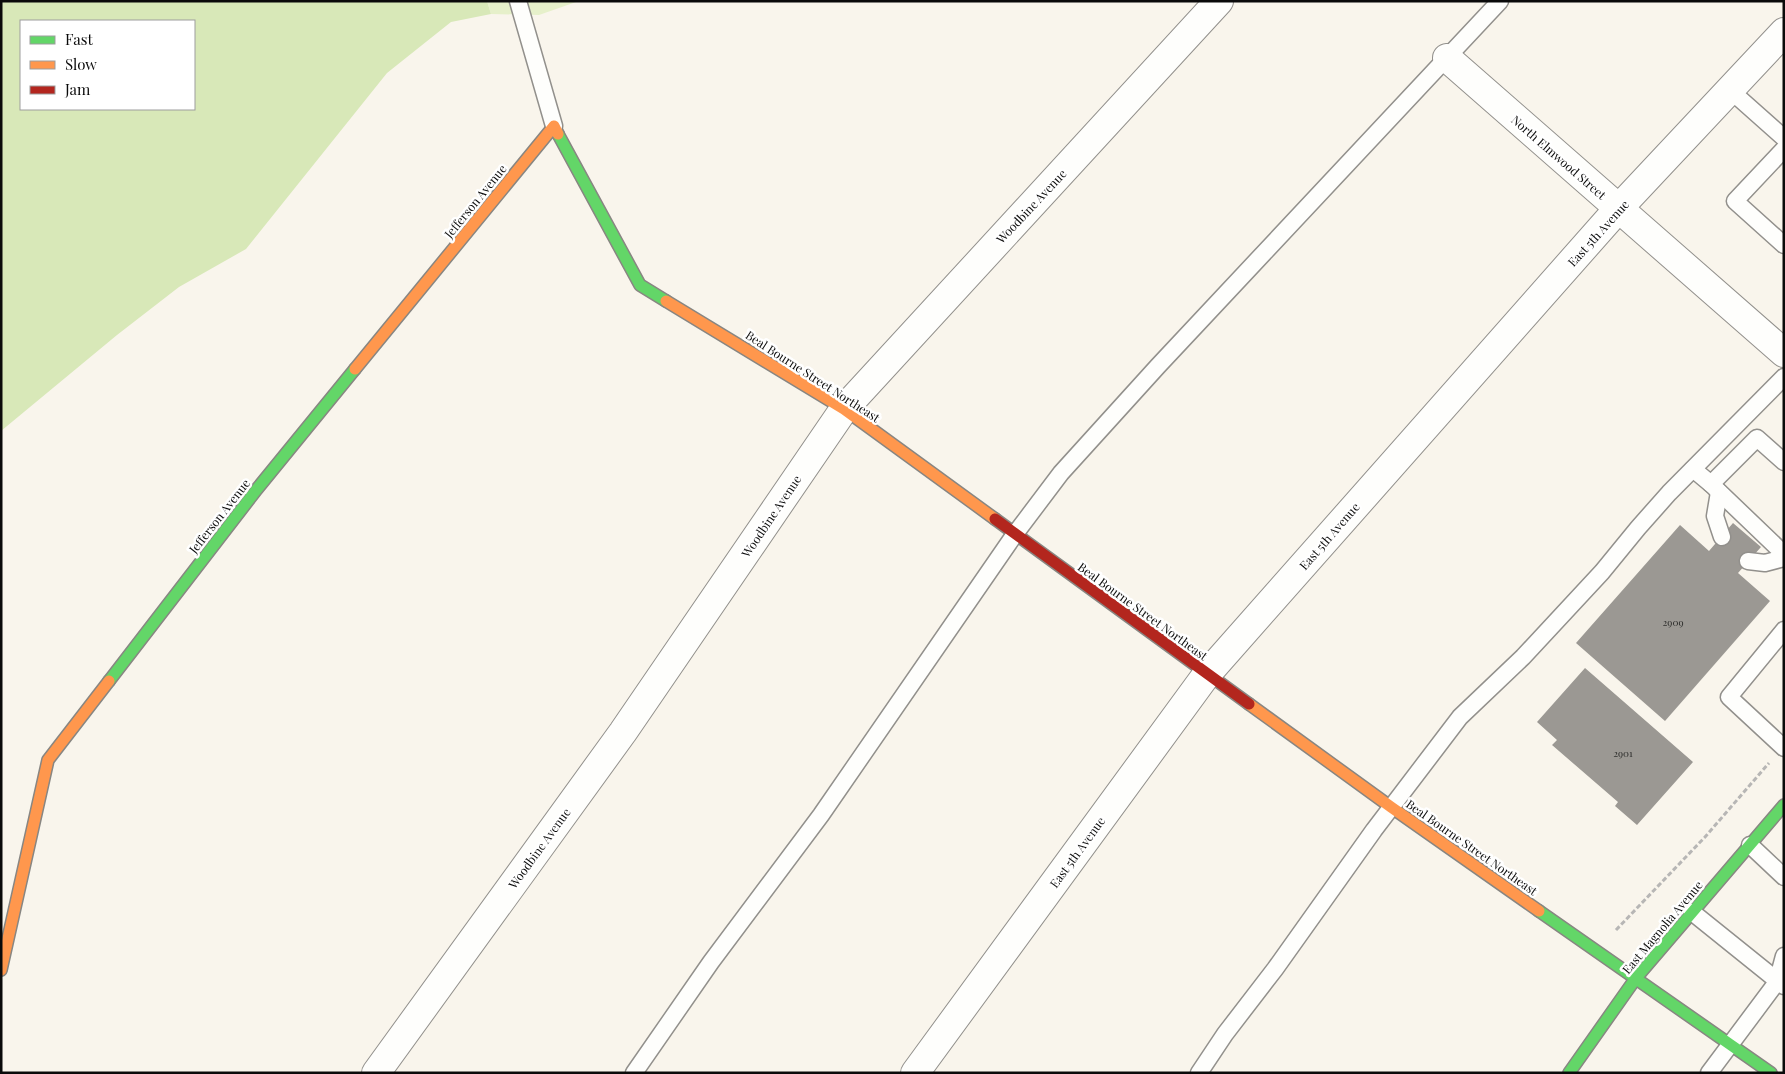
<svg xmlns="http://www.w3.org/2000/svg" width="1785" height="1074" font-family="'Playfair Display',serif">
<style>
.green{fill:#e6f0ca}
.forest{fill:#d8e8b8;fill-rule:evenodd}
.building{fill:#9b9893}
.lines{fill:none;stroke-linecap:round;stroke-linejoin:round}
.lane-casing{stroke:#92908c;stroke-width:19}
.street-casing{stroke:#92908c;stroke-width:30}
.fast-casing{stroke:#888682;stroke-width:14}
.slow-casing{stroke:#888682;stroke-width:14}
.jam-casing{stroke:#888682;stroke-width:14}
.path{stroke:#b7b6b5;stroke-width:3;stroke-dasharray:5 2.5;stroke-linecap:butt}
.lane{stroke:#fefefc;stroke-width:16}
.street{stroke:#fefefc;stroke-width:28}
.fast{stroke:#63d668;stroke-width:11}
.slow{stroke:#ff974d;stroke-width:11}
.jam{stroke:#b3261e;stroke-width:11}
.labels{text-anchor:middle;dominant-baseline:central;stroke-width:5;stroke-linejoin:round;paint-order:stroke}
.number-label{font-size:10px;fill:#2e2e2c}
.street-label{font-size:12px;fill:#0a0a0a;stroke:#fff}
</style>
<rect width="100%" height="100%" fill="#f9f5ec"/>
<polygon class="green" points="487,1 579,1 539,15 491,14"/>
<path class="forest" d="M 1,1 L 487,1 L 491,14 L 451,22 L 387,73 L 246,249 L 179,287 L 117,335 L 1,431 ZM 21,21 L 194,21 L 194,109 L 21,109 Z"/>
<g class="building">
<polygon points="1733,523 1761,547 1738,573 1770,601 1665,721 1576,643 1680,525 1709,551"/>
<polygon points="1585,668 1693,762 1637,825 1615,806 1618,802 1552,745 1557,740 1537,722"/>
</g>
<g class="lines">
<g class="lane-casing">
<g id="lane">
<polyline points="518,1 554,126"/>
<polyline points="1730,90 1784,138"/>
<polyline points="1784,149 1735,201 1784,245"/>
<polyline points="1693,469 1711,484 1784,554"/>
<polyline points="1711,484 1757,438 1784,462"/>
<polyline points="1719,492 1715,516 1722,537"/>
<polyline points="1748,561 1765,563 1784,558"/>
<polyline points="1784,630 1729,697 1784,748"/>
<polyline points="1750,845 1784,877"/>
<polyline points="1692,912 1784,986"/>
<polyline points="634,1073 711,962 821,815 1015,534 1061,473 1158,366 1500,1"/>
<polyline points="1199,1073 1225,1034 1275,969 1374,830 1460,717 1523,657 1602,572 1638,528 1669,493 1784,377"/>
<polyline points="1709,1073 1777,982 1784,956"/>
</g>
</g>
<g class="street-casing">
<g id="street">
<polyline points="1447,58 1784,353"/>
<polyline points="376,1073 623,732 844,409 1219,1"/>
<polyline points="915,1073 1207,674 1618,209 1784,32"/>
</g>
</g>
<g class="fast-casing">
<g id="fast">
<polyline points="558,134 640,285 666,301"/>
<polyline points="109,681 257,489 355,369"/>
<polyline points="1539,911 1771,1073"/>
<polyline points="1569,1073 1636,978 1784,805"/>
</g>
</g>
<g class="slow-casing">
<g id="slow">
<polyline points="666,301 844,409 995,519"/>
<polyline points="355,369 554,126 558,134"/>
<polyline points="1249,704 1391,807 1539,911"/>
<polyline points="1,970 48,760 109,681"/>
</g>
</g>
<g class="jam-casing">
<polyline id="jam" points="995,519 1249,704"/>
</g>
<polyline class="path" points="1616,930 1705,837 1769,763"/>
<use href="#lane" class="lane"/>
<use href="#street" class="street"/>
<use href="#fast" class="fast"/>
<use href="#slow" class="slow"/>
<use href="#jam" class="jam"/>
</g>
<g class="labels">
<g class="number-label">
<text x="1673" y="622">2909</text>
<text x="1623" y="753">2901</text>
</g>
<g class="street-label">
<text transform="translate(1559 157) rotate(41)">North Elmwood Street</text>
<text transform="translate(475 201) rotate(-51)">Jefferson Avenue</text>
<text transform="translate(1031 206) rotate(-47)">Woodbine Avenue</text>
<text transform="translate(1598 233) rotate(-48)">East 5th Avenue</text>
<text transform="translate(813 376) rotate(33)">Beal Bourne Street Northeast</text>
<text transform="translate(219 516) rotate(-52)">Jefferson Avenue</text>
<text transform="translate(771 516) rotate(-56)">Woodbine Avenue</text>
<text transform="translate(1329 536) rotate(-49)">East 5th Avenue</text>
<text transform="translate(1143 611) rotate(36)">Beal Bourne Street Northeast</text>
<text transform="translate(1472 847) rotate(35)">Beal Bourne Street Northeast</text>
<text transform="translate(539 848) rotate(-54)">Woodbine Avenue</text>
<text transform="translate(1077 852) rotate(-54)">East 5th Avenue</text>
<text transform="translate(1662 927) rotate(-50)">East Magnolia Avenue</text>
</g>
</g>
<rect width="1785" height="1074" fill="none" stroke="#0a0a0a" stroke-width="5"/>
<rect x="20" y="20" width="175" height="90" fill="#ffffff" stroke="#9d9d9d"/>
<rect x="30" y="36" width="25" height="8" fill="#63d668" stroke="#9d9d9d"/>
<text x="65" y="45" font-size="15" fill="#0a0a0a">Fast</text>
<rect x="30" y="61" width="25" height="8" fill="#ff974d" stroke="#9d9d9d"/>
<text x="65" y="70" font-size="15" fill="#0a0a0a">Slow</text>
<rect x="30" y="86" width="25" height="8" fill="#b3261e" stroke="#9d9d9d"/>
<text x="65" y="95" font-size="15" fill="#0a0a0a">Jam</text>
</svg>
